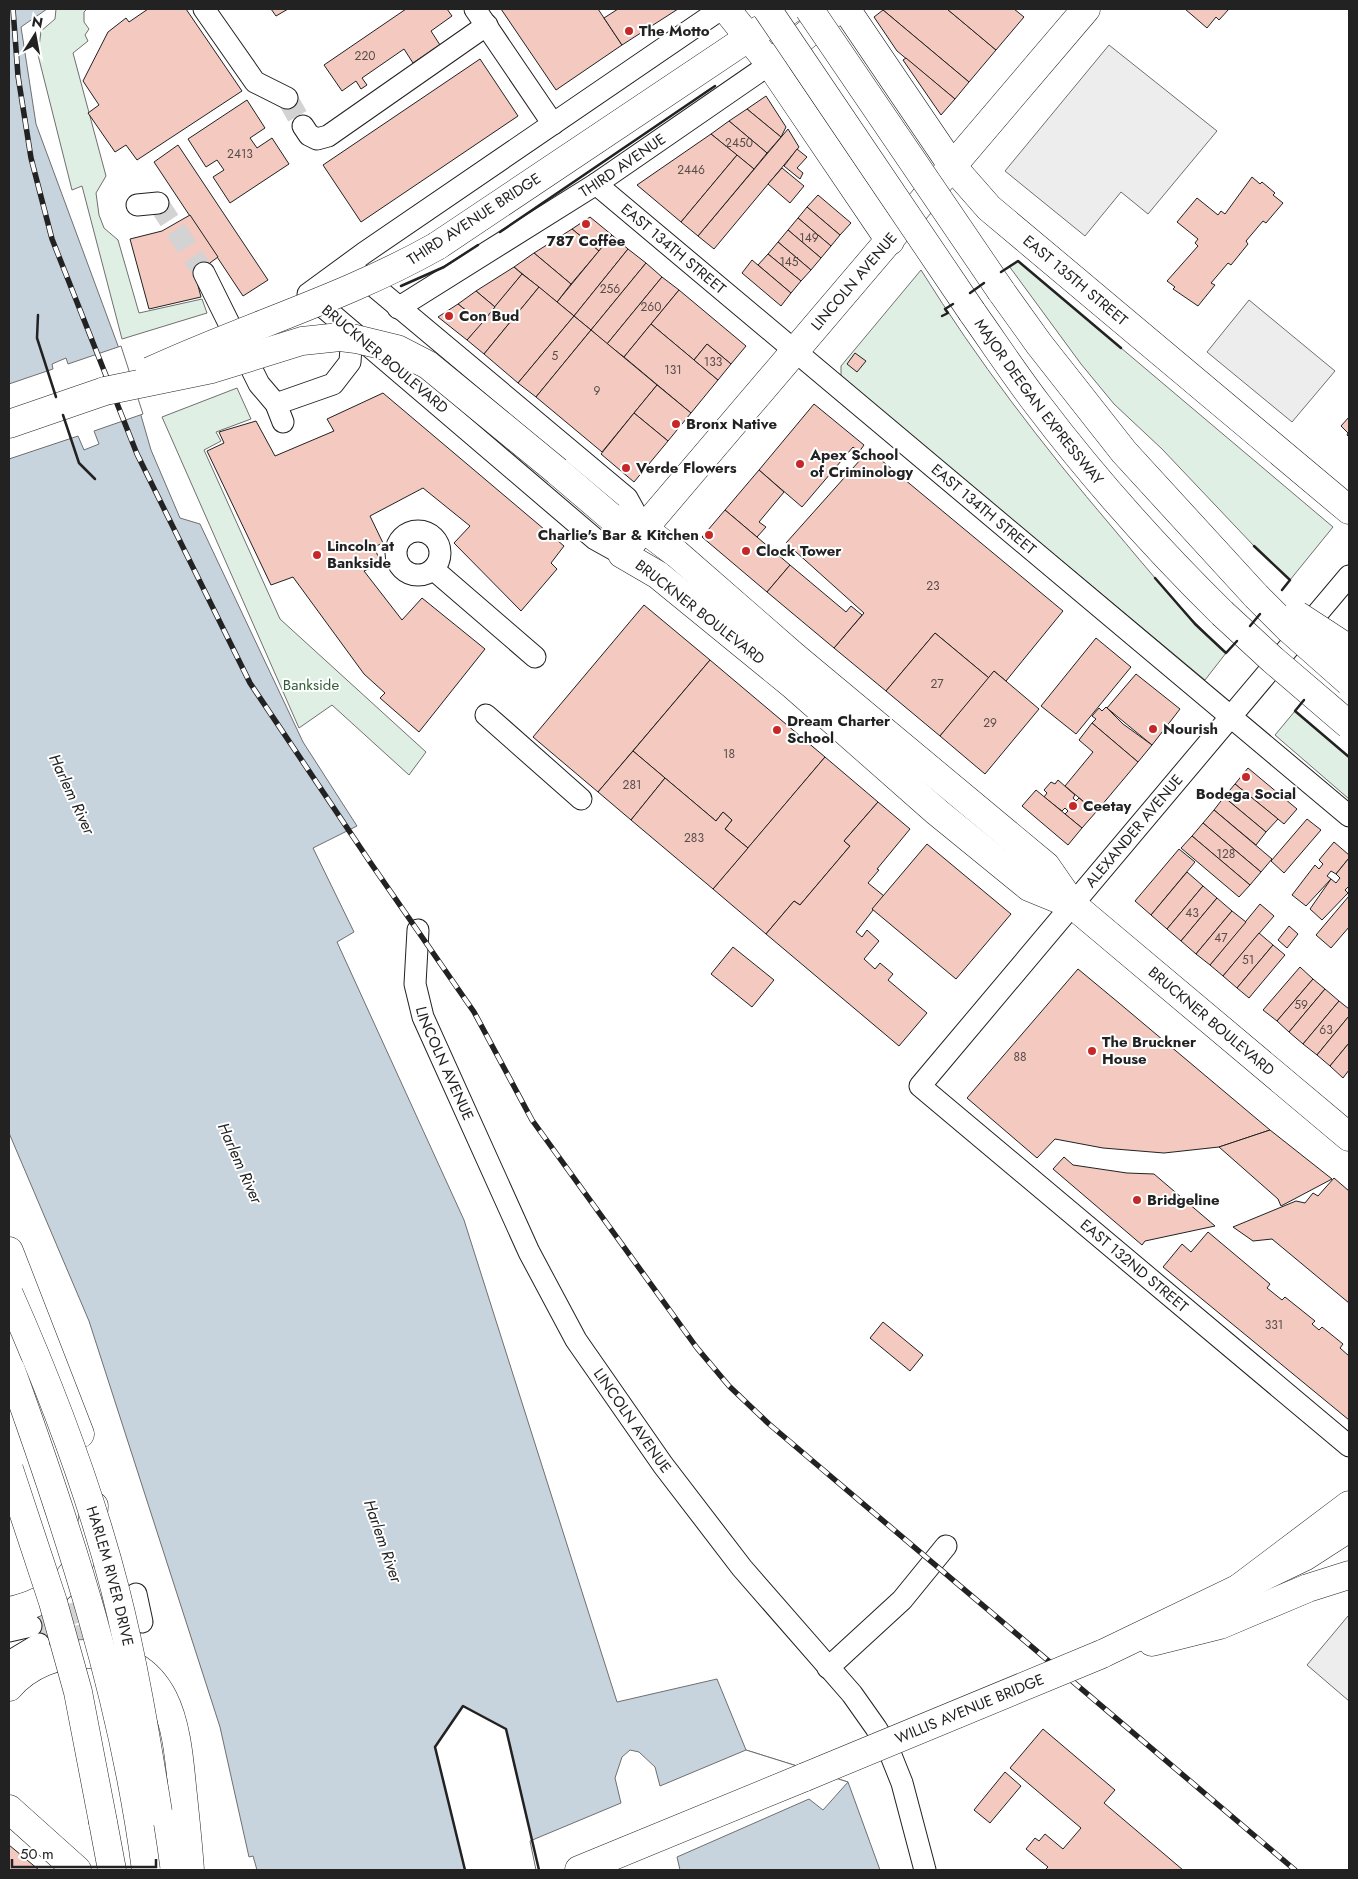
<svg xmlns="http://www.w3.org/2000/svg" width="1358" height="1879" font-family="Jost,sans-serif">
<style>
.green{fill:#e0efe3;stroke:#6f6f6f}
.parking{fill:#ededed;stroke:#6f6f6f}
.water{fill:#c7d3dd;stroke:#6f6f6f}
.pier{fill:#fff;stroke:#6f6f6f}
.building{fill:#f3c9c0;stroke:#222}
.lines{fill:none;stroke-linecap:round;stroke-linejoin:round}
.minor-tunnel{stroke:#d3d3d3;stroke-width:21;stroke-dasharray:21 11;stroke-linecap:butt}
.minor-casing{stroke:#222;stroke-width:23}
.major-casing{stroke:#222;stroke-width:29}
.highway-casing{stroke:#222;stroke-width:29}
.minor{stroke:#fff;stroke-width:21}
.major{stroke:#fff;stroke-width:28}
.highway{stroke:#fff;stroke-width:28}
.rail-casing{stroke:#222;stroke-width:5.5}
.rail{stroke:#fff;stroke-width:4;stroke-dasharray:11;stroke-linecap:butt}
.major-bridge-casing{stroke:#222;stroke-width:29;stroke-linecap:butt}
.highway-bridge-casing{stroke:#222;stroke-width:29;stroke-linecap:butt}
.major-bridge{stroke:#fff;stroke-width:28}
.highway-bridge{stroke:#fff;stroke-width:28}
.wall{stroke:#222;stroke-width:2.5}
.poi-dot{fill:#c62828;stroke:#fff;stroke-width:2}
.labels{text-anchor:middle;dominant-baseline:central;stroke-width:4;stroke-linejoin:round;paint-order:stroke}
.number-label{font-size:12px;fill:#564c4a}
.poi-label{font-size:15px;font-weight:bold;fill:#222;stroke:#fff;text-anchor:start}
.street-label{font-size:15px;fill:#222;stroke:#fff}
.park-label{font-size:15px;fill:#2f5e38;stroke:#fff}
.water-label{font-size:16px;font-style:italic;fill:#222;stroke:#fff}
</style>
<rect width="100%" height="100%" fill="#fff"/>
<g class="green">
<polygon points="56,9 87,9 84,12 84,22 89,29 85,35 88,41 73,53 106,176 96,193 99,215 104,228 118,240 139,313 202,299 207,313 122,339 82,186 72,190 38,55 41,31 55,19"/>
<polygon points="1018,261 1333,527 1290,580 1254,546 1162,449 1114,404 1081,364 1009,266"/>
<path d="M 921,270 C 977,360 1043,446 1112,527 C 1149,571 1184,614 1226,653 L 1205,680 L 841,377 L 841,366 Z"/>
<polygon points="237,388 251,419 216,432 221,441 204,450 280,619 426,752 409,775 332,705 299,728 162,417"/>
<polygon points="1295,711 1349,757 1349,799 1275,735"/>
</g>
<g class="parking">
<polygon points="1109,45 1217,131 1148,214 1121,192 1085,236 1005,171"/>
<polygon points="1249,300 1335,371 1292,422 1207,352"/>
<polygon points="1348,1616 1349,1618 1349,1701 1307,1665"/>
</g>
<polygon class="water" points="9,9 47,9 21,27 36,124 131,381 151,450 180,518 200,524 303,742 357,826 313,848 354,932 337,942 464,1220 617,1702 717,1679 746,1750 848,1782 880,1870 539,1870 506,1729 463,1706 435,1747 465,1870 257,1870 253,1856 249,1857 220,1727 89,1321 9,1133"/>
<g class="pier">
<polygon points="121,346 143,414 94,431 99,444 84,450 78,436 9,459 9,384 53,369 52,364 66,358 68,364"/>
<polygon points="630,1750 639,1752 655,1767 660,1786 746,1750 848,1782 823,1810 809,1799 677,1857 680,1870 536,1870 530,1841 621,1803 615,1778 622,1757"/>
</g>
<g class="building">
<polygon points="148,9 186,9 242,91 137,160 126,145 115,152 88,113 99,105 83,81 108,32 126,18 129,22"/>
<polygon points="271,9 288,9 276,16"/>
<polygon points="406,9 447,9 452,16 431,31 440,45 413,63 404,49 362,78 367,85 361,89 356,81 342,91 324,65"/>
<polygon points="501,9 598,9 622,45 556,90"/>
<polygon points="618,9 678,9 622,45 604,18"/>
<polygon points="885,9 947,9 996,50 969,82 883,10"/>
<polygon points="947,9 1014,9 1024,17 996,50"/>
<polygon points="1185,9 1229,9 1219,20 1216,17 1207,28"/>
<polygon points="883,10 969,82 955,99 897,51 874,17"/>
<polygon points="906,58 955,99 941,115 903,60"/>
<polygon points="480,59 518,116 361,222 323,165"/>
<polygon points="766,96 786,127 781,137 747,109"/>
<polygon points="247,100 265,128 250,138 257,148 272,138 289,164 230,203 213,177 224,170 217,160 206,167 188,139"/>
<polygon points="747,109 781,137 767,153 729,121"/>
<polygon points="729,121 767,153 754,169 711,134"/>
<polygon points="788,129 799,147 714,249 698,236"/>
<polygon points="711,134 737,155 681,222 637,185"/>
<polygon points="178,145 268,280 243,296 154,162"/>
<polygon points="797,149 807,157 797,168 803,173 800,179 784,166"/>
<polygon points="737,155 754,169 698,236 681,222"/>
<polygon points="782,168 804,186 790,203 768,184"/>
<polygon points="1252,177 1260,184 1262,182 1275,193 1273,195 1283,203 1266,223 1263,221 1246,241 1248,244 1231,265 1228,263 1211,283 1215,285 1198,306 1173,289 1175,287 1167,281 1198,246 1195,243 1198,239 1177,222 1197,198 1218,215 1221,211 1225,214"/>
<polygon points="818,195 851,223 840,235 807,207"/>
<polygon points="807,207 840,235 831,246 798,218"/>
<polygon points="190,215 218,257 195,274 201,297 149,309 130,239 162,231"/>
<polygon points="590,217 612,235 599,251 572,229"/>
<polygon points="798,218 831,246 821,258 788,230"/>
<polygon points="572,229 599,251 571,284 534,253"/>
<polygon points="788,230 821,258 811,270 778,242"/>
<polygon points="612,235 628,249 574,316 557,302"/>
<polygon points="778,242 811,270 801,281 768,254"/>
<polygon points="628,249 646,263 591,330 574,316"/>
<polygon points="534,253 571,284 557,302 514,267"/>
<polygon points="768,254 801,281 791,293 758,265"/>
<polygon points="752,260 791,293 781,306 742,273"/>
<polygon points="646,263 662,277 607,344 591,330"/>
<polygon points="514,267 522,274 495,307 476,291"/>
<polygon points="522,274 539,287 484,354 467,340"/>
<polygon points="662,277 679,290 624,357 607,344"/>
<polygon points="539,287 574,316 518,383 484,354"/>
<polygon points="679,290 746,346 731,364 707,344 694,360 651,324"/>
<polygon points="476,291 495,307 482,323 458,304"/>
<polygon points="458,304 482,323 467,340 438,317"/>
<polygon points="574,316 591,330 536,397 518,383"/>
<polygon points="651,324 718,380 691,413 624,357"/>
<polygon points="591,330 657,385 602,452 536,397"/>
<polygon points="707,344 731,364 718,380 694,360"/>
<polygon points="855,353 866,361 857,372 847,364"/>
<polygon points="657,385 691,413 668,441 634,413"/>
<polygon points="383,393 564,546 551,563 557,569 521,611 454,543 470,526 423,488 370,516 383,543 374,547 381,563 364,571 402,620 422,598 485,649 419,732 380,698 385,693 364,674 293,577 271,585 207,451 224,443 219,432 256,421 275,456 334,431 327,419"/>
<polygon points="814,404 864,445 859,452 853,447 802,507 759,470"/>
<polygon points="634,413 668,441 634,482 601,454"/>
<polygon points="1349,417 1349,437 1347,435 1348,433 1341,426"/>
<polygon points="869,450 1063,611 1006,681 994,671 989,678 935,633 886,691 834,648 864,613 786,543"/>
<polygon points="759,470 784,492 759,522 766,527 757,537 725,510"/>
<polygon points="725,510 790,565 767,592 702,537"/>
<polygon points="790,565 846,612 851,606 862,615 834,648 767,592"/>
<polygon points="644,605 710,660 598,792 533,737"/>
<polygon points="935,633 989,678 940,736 886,691"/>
<polygon points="1096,638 1131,667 1076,734 1041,706"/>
<polygon points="710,660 825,757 748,848 725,829 732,820 723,812 716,821 633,751"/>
<polygon points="994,671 1039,709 985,774 940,736"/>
<polygon points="1136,674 1180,709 1152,745 1107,708"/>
<polygon points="1106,707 1123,724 1152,745 1138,762 1092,723 1096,719 1092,716 1099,708 1102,711"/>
<polygon points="1092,723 1138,762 1096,812 1065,786 1093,752 1079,740"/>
<polygon points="633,751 665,778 631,820 598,792"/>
<polygon points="825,757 878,802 844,841 850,846 800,905 794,901 766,934 713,889"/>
<polygon points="1248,768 1297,809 1284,824 1235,784"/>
<polygon points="665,778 716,821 723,812 732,820 725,829 748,848 713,889 631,820"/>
<polygon points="1058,780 1075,795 1073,798 1076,801 1079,798 1096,812 1082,828 1065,814 1068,811 1065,808 1062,811 1044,797 1047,793 1044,790 1051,782 1055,784"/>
<polygon points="1235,784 1278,819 1266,832 1224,797"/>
<polygon points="1036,790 1082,828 1068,845 1022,806"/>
<polygon points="1224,797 1266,832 1256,845 1214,810"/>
<polygon points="878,802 910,829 877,869 879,870 868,883 884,896 856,932 862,937 867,930 879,941 864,959 875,969 880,963 893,974 888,980 927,1013 899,1046 766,934 794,901 800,905 850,846 844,841"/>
<polygon points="1214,810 1272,859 1261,872 1203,823"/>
<polygon points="1307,819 1321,830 1284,873 1271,861"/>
<polygon points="1203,823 1261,872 1250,885 1192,836"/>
<polygon points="1192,836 1250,885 1239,897 1181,848"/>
<polygon points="1334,842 1349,855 1349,858 1336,874 1331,871 1327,876 1331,879 1306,906 1292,895 1315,865 1319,869 1323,864 1319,860"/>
<polygon points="927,844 1011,914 956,979 872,909"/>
<polygon points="1179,849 1195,862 1151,915 1135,901"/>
<polygon points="1349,858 1349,886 1345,890 1348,893 1322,920 1310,909 1331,879 1336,883 1340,878 1336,874"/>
<polygon points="1187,872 1203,886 1167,929 1151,915"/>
<polygon points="1203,886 1217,898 1181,941 1167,929"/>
<polygon points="1349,896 1349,927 1331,948 1316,935"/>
<polygon points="1217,898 1232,911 1196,954 1181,941"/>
<polygon points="1260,904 1274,916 1223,976 1210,965"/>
<polygon points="1232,911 1246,922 1210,965 1196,954"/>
<polygon points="1289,926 1298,934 1287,948 1278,940"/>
<polygon points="1259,933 1273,945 1237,988 1223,976"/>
<polygon points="1273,945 1285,955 1249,998 1237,988"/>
<polygon points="733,947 774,980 752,1007 711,974"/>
<polygon points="1300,967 1313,979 1277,1021 1263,1010"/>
<polygon points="1078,969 1119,1003 1270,1130 1219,1147 1164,1153 1103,1148 1055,1139 1037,1158 967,1098"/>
<polygon points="1313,979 1325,989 1289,1032 1277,1021"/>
<polygon points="1325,989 1339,1001 1303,1044 1289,1032"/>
<polygon points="1339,1001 1349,1009 1349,1016 1317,1055 1303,1044"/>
<polygon points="1349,1016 1349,1043 1330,1066 1317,1055"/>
<polygon points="1349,1043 1349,1070 1343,1078 1330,1066"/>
<polygon points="1270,1130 1332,1179 1281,1206 1278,1199 1219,1147"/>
<polygon points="1064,1157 1073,1165 1127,1173 1154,1174 1215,1226 1145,1241 1142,1245 1053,1169"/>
<polygon points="1334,1178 1349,1191 1349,1303 1272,1239 1253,1241 1233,1227 1296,1201 1305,1203 1313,1193 1318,1196"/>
<polygon points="1208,1232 1270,1284 1267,1288 1282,1300 1285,1297 1315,1321 1312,1324 1319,1330 1322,1327 1343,1344 1340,1348 1349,1356 1349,1420 1163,1267 1182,1244 1191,1252"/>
<polygon points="883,1322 923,1355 910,1371 870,1338"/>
<polygon points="1043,1729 1115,1790 1104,1803 1183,1870 1045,1870 1048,1867 1026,1849 1035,1838 1039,1841 1045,1834 1063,1849 1081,1828 1010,1768"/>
<polygon points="1005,1772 1021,1786 990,1823 974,1810"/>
<polygon points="9,1845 39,1870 9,1870"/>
</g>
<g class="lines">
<g class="minor-tunnel">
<polyline points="287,98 303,126"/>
<polyline points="158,203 204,273"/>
<polyline points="31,1626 105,1604"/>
<polyline points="39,1644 110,1629"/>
</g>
<g class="minor-casing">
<g id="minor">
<polyline points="204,9 255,82 287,98"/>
<polyline points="475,9 553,124"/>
<polyline points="303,126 309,135 317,139 328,136 487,25"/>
<path id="s1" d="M 596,184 L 1349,816"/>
<polyline points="137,205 158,203"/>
<polyline points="357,272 627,498 644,529"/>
<polyline points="204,273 259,384 276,404 283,422"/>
<path id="s2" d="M 398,308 L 596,184 L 770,64"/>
<polyline points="276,404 333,384 350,362 352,332"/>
<circle cx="418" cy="553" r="22"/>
<polyline points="622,554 595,539 308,294 364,253 721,9"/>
<polyline points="433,569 535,657"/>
<path id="s3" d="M 1349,576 L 920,1086 L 1349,1446"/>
<polyline points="486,715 581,799"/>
<path id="s4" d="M 418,930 L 415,984 L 423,1017 L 529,1252 L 576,1340 L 663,1465 L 742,1568 L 852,1694 L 876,1728 L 888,1748 L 902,1783 L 925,1870"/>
<polyline points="136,1594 142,1622"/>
<polyline points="9,1631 31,1626"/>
<polyline points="9,1662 39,1644"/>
<polyline points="828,1668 902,1600 946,1546"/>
</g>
</g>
<g class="major-casing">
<g id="major">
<polyline points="726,9 770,64 890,241"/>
<path id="s5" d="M 846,9 L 953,167 L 989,208 L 1349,510"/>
<polyline points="775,60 838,9"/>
<polyline points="437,246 791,9"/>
<polyline points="9,424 105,391"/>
<path id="s6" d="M 557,471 L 612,518 L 644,529 L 677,554 L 795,657 L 1046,866 L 1073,905 L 1349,1137"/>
<path id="s7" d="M 1073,905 L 1029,887 L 937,812 L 794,686 L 658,575 L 622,554 L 1086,9"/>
<polyline points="1152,1642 1220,1625 1308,1588 1349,1575"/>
<polyline points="1102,1654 1304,1557 1349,1528"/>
<polyline points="9,1809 77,1870"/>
<polyline points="579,1870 805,1777"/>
</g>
</g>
<g class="highway-casing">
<g id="highway">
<polyline points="1001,291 1039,344 1124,452 1256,596"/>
<path id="s8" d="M 972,312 C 994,343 1015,375 1038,405 C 1094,479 1156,548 1222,613"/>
<polyline points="9,1251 80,1434"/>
<polyline points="1235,1591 1349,1505"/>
<path d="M 9,1611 C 64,1600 91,1561 94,1506"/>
<path d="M 9,1687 C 28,1665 58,1653 87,1654 C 169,1657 176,1723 182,1786 C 185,1814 188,1842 190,1870"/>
<polyline points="158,1812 164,1870"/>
<polyline points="103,1822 112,1870"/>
</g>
</g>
<use href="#minor" class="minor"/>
<use href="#major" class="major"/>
<use href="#highway" class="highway"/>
<g class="rail-casing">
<polyline id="rail" points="13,9 18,76 31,158 52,239 137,454 250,683 370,862 474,1012 532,1120 697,1348 729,1386 769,1424 1295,1870"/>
</g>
<use href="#rail" class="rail"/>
<g class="major-bridge-casing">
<g id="major-bridge">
<path d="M 150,371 C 245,327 345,298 437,246"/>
<polyline points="105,391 212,369 302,341 340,337 356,339 397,349 428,365 557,471"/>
<path id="s9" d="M 805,1777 L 1102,1654"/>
</g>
</g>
<g class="highway-bridge-casing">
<g id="highway-bridge">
<polyline points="767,9 972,312"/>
<polyline points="809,9 1001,291"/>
<polyline points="1256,596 1289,629 1349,682"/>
<polyline points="1222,613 1273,660 1349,725"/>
<polyline points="1297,615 1349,649"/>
<path id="s10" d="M 9,1294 C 51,1389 89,1488 115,1589 C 134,1663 146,1738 158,1812"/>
<path d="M 11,1370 C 69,1531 124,1700 146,1870"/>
<polyline points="9,1469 53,1602 78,1692 103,1822"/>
</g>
</g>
<use href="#major-bridge" class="major-bridge"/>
<use href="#highway-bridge" class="highway-bridge"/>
<g class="wall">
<polyline points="500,232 715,86"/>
<polyline points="1001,272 1018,261 1121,348"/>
<polyline points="401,286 444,267 478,245"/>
<polyline points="970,293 984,283"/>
<polyline points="38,315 37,338 56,397"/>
<polyline points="942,316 948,313 945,309 953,304"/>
<polyline points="63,415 79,463 95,479"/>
<polyline points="1254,546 1290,580 1282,590"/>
<polyline points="1155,578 1195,624 1226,653 1237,641"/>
<polyline points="1250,626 1260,614"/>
<polyline points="1304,700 1295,711 1349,757"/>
<polyline points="465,1870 435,1747 463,1706 506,1729 539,1870"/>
</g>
</g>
<g class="poi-dot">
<circle cx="629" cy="31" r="5"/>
<circle cx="586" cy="224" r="5"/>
<circle cx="449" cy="316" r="5"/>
<circle cx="676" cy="424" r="5"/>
<circle cx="800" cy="464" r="5"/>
<circle cx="626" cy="468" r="5"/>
<circle cx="709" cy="535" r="5"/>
<circle cx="746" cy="551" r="5"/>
<circle cx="317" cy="555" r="5"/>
<circle cx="1153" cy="729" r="5"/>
<circle cx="777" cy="730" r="5"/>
<circle cx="1246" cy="777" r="5"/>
<circle cx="1073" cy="806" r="5"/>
<circle cx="1092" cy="1051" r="5"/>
<circle cx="1137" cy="1200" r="5"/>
</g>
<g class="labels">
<g class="number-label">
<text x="365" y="56">220</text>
<text x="739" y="143">2450</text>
<text x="240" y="154">2413</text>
<text x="691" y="170">2446</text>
<text x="809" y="238">149</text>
<text x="789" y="262">145</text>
<text x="610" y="289">256</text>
<text x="651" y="307">260</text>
<text x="555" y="356">5</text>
<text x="713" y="362">133</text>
<text x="673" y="370">131</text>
<text x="597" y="391">9</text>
<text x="933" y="586">23</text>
<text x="937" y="684">27</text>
<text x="990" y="723">29</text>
<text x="729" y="754">18</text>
<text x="632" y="785">281</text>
<text x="694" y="838">283</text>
<text x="1226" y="854">128</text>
<text x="1192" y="913">43</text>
<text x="1221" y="938">47</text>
<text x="1248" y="960">51</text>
<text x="1301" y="1005">59</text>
<text x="1326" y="1030">63</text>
<text x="1020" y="1057">88</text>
<text x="1274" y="1325">331</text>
</g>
<g class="poi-label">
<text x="639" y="31">The Motto</text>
<text x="586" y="241" text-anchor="middle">787 Coffee</text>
<text x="459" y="316">Con Bud</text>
<text x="686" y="424">Bronx Native</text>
<text x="810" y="455">Apex School<tspan x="810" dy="17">of Criminology</tspan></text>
<text x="636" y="468">Verde Flowers</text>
<text x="699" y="535" text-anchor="end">Charlie's Bar &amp; Kitchen</text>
<text x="327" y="546">Lincoln at<tspan x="327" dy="17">Bankside</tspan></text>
<text x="756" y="551">Clock Tower</text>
<text x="787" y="721">Dream Charter<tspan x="787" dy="17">School</tspan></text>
<text x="1163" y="729">Nourish</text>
<text x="1246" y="794" text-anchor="middle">Bodega Social</text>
<text x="1083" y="806">Ceetay</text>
<text x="1102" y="1042">The Bruckner<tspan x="1102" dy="17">House</tspan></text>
<text x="1147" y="1200">Bridgeline</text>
</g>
<g class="street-label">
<text stroke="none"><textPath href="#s2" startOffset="266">THIRD AVENUE</textPath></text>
<text transform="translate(474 219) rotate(-33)">THIRD AVENUE BRIDGE</text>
<text stroke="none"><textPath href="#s1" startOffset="101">EAST 134TH STREET</textPath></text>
<text stroke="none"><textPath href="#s5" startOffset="358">EAST 135TH STREET</textPath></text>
<text stroke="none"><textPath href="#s7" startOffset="932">LINCOLN AVENUE</textPath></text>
<text transform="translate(385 359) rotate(40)">BRUCKNER BOULEVARD</text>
<text stroke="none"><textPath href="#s8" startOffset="112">MAJOR DEEGAN EXPRESSWAY</textPath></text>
<text stroke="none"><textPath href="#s1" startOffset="506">EAST 134TH STREET</textPath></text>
<text transform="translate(700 612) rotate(38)">BRUCKNER BOULEVARD</text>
<text transform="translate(1134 831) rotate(-50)">ALEXANDER AVENUE</text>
<text stroke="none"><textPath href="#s6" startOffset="859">BRUCKNER BOULEVARD</textPath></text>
<text stroke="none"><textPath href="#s4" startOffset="139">LINCOLN AVENUE</textPath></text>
<text stroke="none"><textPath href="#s3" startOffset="946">EAST 132ND STREET</textPath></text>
<text stroke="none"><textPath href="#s4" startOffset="544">LINCOLN AVENUE</textPath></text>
<text stroke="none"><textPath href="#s10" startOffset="300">HARLEM RIVER DRIVE</textPath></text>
<text stroke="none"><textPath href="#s9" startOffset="178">WILLIS AVENUE BRIDGE</textPath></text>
</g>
<g class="park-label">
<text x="311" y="685">Bankside</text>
</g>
<g class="water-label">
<text transform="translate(72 794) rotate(65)">Harlem River</text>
<text transform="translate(240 1163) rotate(66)">Harlem River</text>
<text transform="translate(383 1541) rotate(71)">Harlem River</text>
</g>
</g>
<rect width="1358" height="1879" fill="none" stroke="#222222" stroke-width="20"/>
<g transform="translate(35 35) rotate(11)" stroke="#ffffff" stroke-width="4" paint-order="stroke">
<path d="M0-4L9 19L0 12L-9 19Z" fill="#222222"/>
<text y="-8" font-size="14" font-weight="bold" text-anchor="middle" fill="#222222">N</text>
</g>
<path d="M12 1859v8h144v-8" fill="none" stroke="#222222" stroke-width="2.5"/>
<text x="20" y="1859" font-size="15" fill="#222222" stroke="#ffffff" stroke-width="4" paint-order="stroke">50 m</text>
</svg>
